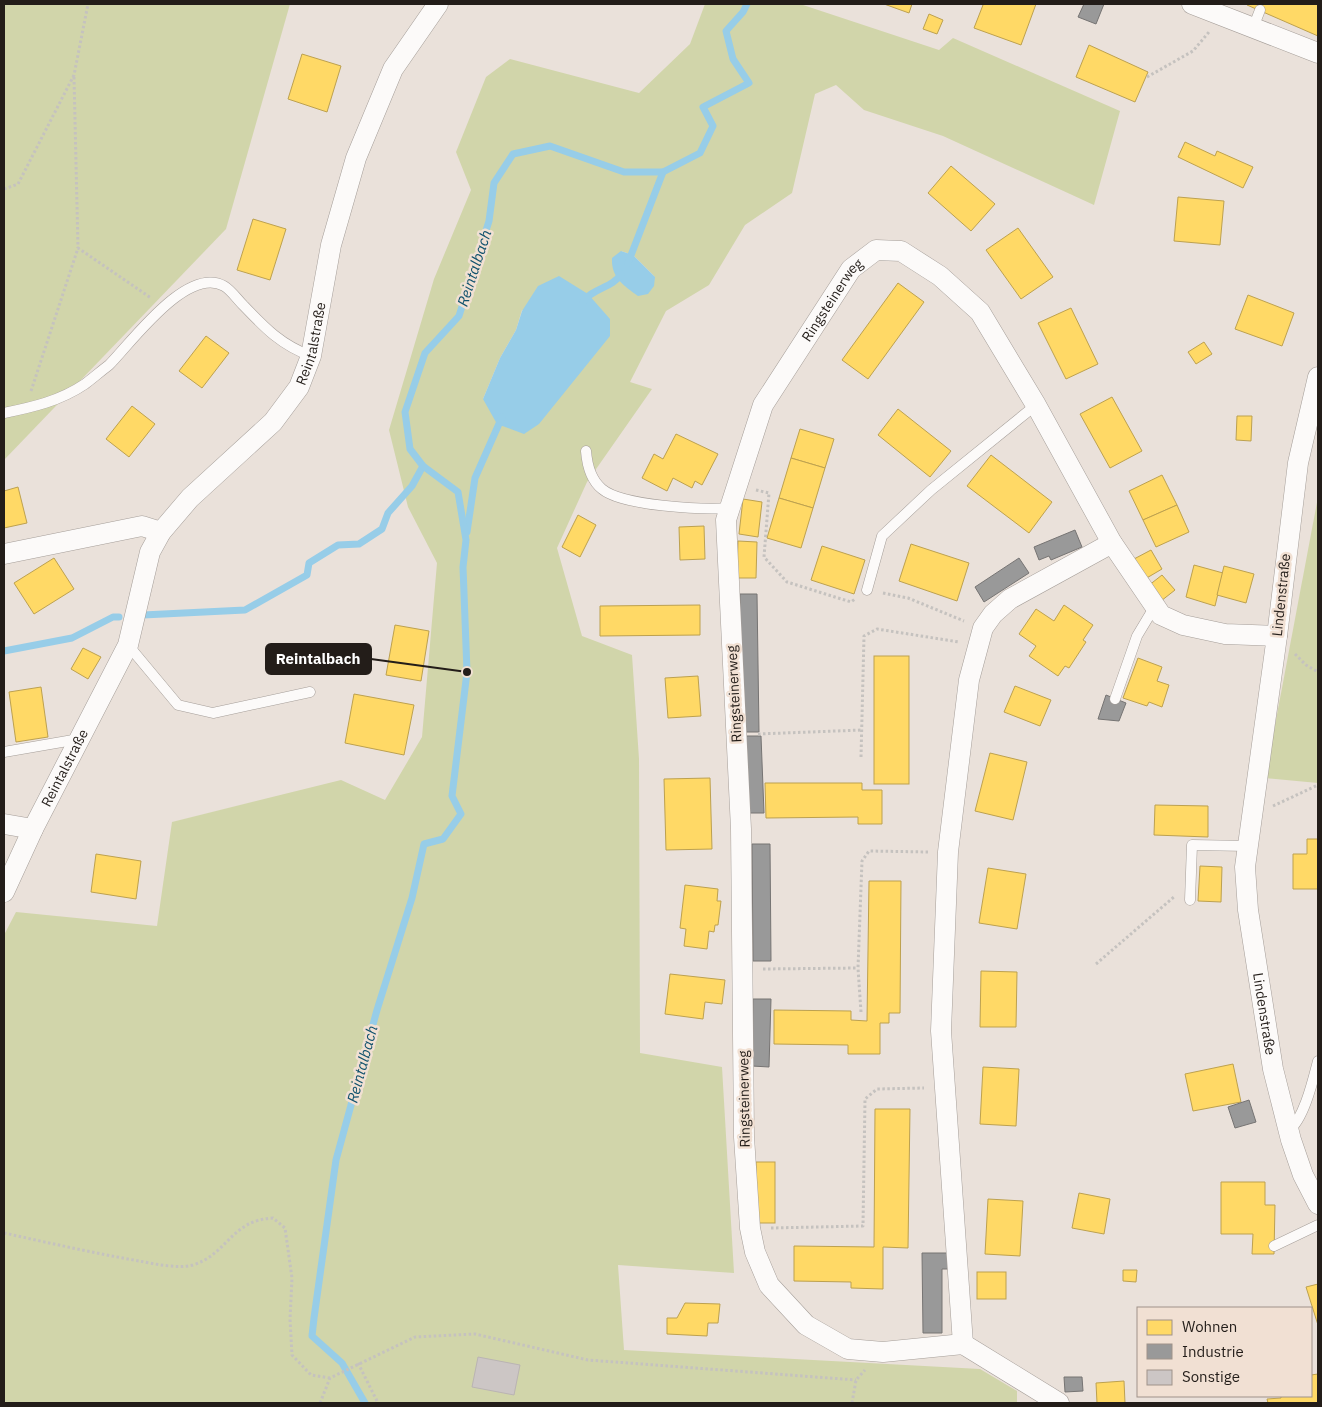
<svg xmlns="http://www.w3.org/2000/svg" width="1322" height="1407" font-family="'IBM Plex Sans',sans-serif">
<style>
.green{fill:#d1d5aa;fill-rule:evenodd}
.water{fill:#97cde8}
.homes{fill:#ffd966;stroke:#bda14f}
.industry{fill:#999;stroke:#767473}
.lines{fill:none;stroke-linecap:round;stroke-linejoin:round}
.stream{stroke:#97cde8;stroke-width:7}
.building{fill:#ccc6c5;stroke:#bab4b3}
.service-casing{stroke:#a59e99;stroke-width:11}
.minor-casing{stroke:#a59e99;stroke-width:21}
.path{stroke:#c5c2bf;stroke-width:3;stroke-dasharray:2.5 2.5;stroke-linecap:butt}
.service{stroke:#fcfaf9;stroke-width:10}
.minor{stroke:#fcfaf9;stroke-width:20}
.labels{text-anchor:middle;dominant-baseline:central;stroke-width:5;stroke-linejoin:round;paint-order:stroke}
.street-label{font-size:14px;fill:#231d19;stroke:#f1e0d3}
.water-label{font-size:15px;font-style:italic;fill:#10516d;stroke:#f1e0d3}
.leader{fill:none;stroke:#231d19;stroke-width:2}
.callout-dot{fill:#231d19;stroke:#f1e0d3;stroke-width:2}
.callout{fill:#231d19;stroke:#231d19;stroke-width:2}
.callout-label{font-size:15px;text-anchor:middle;font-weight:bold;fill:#fff}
</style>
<rect width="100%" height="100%" fill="#eae1da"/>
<g class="green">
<polygon points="4,4 290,4 226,229 4,460"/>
<path d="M 705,4 L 800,4 L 939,50 L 953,38 L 1120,111 L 1094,205 L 943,136 L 864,110 L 836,85 L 815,94 L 792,193 L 745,225 L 709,285 L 666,311 L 630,382 L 652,389 L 587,482 L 557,548 L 582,636 L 632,655 L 639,759 L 640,1053 L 722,1067 L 734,1273 L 618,1265 L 624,1350 L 980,1369 L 1017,1391 L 1017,1403 L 4,1403 L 4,935 L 16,912 L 157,926 L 172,822 L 341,780 L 385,800 L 422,737 L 437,563 L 408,507 L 389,430 L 434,279 L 471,190 L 456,152 L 486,77 L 510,59 L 639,93 L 690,44 ZM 621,251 L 633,255 L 655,277 ZM 522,310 L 610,335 L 579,372 L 483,399 L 500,358 L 516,330 Z"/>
<polygon points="1318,497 1318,783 1265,778"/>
</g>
<g class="water">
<path d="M 621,251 L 633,255 L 655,277 L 654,286 L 648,294 L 638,296 C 623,285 611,277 612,258 Z"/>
<polygon points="559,276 588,294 610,319 610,336 539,424 524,434 497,424 483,399 500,358 516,330 522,311 538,286"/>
</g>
<g class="homes">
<polygon points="884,4 912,4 909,13"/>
<polygon points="981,4 1036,4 1021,45 974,28 983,5"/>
<polygon points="1318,4 1318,36 1247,5 1247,4"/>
<polygon points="929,14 943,20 937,34 923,29"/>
<polygon points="1089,45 1148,72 1135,102 1076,77"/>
<polygon points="302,54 341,66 327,112 288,99"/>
<polygon points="1185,142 1215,156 1217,151 1253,167 1243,188 1178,157"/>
<polygon points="951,166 995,204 971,231 928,193"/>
<polygon points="1178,197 1224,201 1220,245 1174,241"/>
<polygon points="253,219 286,229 270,280 237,270"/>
<polygon points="1018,228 1053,277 1021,299 986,250"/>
<polygon points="898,283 924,302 868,379 842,360"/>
<polygon points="1248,295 1294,313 1282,346 1235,329"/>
<polygon points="1071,308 1098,364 1066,379 1038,323"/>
<polygon points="206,336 229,353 202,388 179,371"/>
<polygon points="1204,342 1212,354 1196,364 1188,352"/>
<polygon points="1112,397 1142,451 1110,468 1080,414"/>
<polygon points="132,406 155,424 129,457 106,439"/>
<polygon points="898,409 951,451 930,477 878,435"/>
<polygon points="1237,416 1252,416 1251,441 1236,440"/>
<polygon points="800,429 834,439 825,468 791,458"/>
<polygon points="676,434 718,454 702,485 695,481 692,488 673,478 667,491 642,478 654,454 663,459"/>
<polygon points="991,455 1052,502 1029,533 967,486"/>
<polygon points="791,458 825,468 813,508 779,498"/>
<polygon points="1162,475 1177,505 1143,520 1129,491"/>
<polygon points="18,487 27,523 4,528 4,491"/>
<polygon points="779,498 813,508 801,548 767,538"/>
<polygon points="743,499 762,502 758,537 739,534"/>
<polygon points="1177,505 1189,532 1156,547 1143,520"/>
<polygon points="578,515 596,525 580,557 562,547"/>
<polygon points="704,526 705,559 680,560 679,527"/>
<polygon points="738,541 757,542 756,578 737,578"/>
<polygon points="911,544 969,563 957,601 899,581"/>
<polygon points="822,546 865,560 854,594 811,580"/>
<polygon points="1151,550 1162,569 1145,579 1134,559"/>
<polygon points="54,558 74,589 34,614 14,583"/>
<polygon points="1194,565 1223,573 1215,606 1186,597"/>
<polygon points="1224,566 1254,574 1246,603 1217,595"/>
<polygon points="1162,575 1175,590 1161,601 1148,586"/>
<polygon points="700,605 700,635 600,636 600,606"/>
<polygon points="1064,605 1093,625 1083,640 1086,642 1069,668 1065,666 1058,676 1029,656 1036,646 1019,634 1036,609 1054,621"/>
<polygon points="395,625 429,631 421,681 386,675"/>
<polygon points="83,648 101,657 88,679 71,669"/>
<rect x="874" y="656" width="35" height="128"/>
<polygon points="1138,658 1162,667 1157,681 1169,685 1162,707 1149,702 1147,706 1123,698"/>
<polygon points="698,676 701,716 668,718 665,678"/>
<polygon points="1015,686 1051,700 1040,726 1004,712"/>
<polygon points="41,687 48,737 16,742 9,692"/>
<polygon points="354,694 414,705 404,755 345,743"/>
<polygon points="990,753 1027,762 1013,820 975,811"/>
<polygon points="710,778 712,849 666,850 664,779"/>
<polygon points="765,783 862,783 862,790 882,790 882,824 858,824 858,817 766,818"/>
<polygon points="1155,805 1208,806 1208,837 1154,835"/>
<polygon points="1307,839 1318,839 1318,889 1293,889 1293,854 1307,854"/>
<polygon points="96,854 141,861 136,899 91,892"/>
<polygon points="1200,866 1222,867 1221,902 1198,901"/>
<polygon points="988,868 1026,874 1017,929 979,923"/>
<polygon points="869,881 901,881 900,1013 889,1013 889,1023 880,1023 880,1054 848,1054 848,1045 774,1044 774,1010 851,1011 851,1020 867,1021"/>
<polygon points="685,885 718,889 717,901 721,901 718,925 715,925 714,932 709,931 707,949 684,946 686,929 680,928"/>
<polygon points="981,971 1017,972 1016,1027 980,1027"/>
<polygon points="670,974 725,980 722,1004 705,1002 703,1019 665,1014"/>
<polygon points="1233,1064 1241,1102 1193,1111 1185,1074"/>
<polygon points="983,1067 1019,1069 1016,1126 980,1124"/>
<polygon points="875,1109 910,1109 908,1248 883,1247 883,1289 851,1288 851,1282 794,1281 794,1246 874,1247"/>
<rect x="756" y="1162" width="19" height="61"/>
<polygon points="1221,1182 1265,1182 1265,1205 1275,1205 1274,1254 1252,1254 1253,1234 1221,1234"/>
<polygon points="1079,1193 1110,1199 1104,1234 1072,1228"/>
<polygon points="988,1199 1023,1201 1020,1256 985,1254"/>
<polygon points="1123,1270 1137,1270 1136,1282 1123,1281"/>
<rect x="977" y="1272" width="29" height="27"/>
<polygon points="1318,1284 1318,1325 1306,1287"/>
<polygon points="685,1303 720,1304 718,1323 708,1323 707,1336 667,1334 667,1318 677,1318"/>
<polygon points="1318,1374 1318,1403 1268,1403 1267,1399 1281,1398 1281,1396 1311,1396 1311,1375"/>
<polygon points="1124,1381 1125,1403 1097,1403 1096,1383"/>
</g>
<g class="industry">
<polygon points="1084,4 1104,4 1096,24 1078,17"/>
<polygon points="1075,530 1082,547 1051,560 1049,556 1039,560 1034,547"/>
<polygon points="1019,558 1029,573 984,602 975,587"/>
<polygon points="740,594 757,594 759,732 742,732"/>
<polygon points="1106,695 1126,703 1119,721 1098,719"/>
<polygon points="743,736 761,736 764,813 747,813"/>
<polygon points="752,844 770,844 771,961 753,961"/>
<polygon points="753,999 771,999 769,1067 752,1066"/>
<polygon points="1249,1100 1256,1122 1235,1128 1228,1107"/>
<polygon points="922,1253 949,1253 949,1269 942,1269 942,1333 923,1333"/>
<polygon points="1064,1377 1082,1377 1083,1391 1065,1392"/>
</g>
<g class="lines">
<g class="stream">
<polyline points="628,263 663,172"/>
<path d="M 583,302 C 592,288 613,288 621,274"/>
<polyline points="467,532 475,478 502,417"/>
<polyline points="143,615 245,610 307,575 309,563 338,545 359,544 382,529 388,513 412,486 423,466"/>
<polyline points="4,651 72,638 113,617 119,617"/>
<polyline points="365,1403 342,1363 312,1336 314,1318 336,1160 377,1010 412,898 424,844 443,839 461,814 452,796 467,672 463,567 466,540 458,492 423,466 410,449 405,412 425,353 459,316 489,221 494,183 513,154 550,146 624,172 663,172 700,153 713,126 703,107 749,83 733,59 726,31 743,12 747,4"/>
</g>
</g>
<polygon class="building" points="478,1357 520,1365 514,1395 472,1387"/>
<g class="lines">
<g class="service-casing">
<g id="service">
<polyline points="1253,28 1260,10"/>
<path d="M 4,413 C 33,407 60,401 85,384 C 93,378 101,371 109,365 C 131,343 187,265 224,286 C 231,290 237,299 243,305 C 265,328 281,345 311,356"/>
<path d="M 586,451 C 587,464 591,480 602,489 C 622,506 703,510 730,508"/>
<polyline points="867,590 882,536 931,490 1036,405"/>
<polyline points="128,645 178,705 213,713 310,692"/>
<polyline points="1115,699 1137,636 1155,606"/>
<polyline points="4,752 79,739"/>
<polyline points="1190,900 1192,845 1248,846"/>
<path d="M 1289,1130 C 1304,1119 1313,1080 1318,1061"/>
<polyline points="1274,1246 1318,1225"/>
</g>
</g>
<g class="minor-casing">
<g id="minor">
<polyline points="1192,4 1318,53"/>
<path id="s1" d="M 1318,377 L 1298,463 L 1277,636 L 1245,867 L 1248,910 L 1273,1069 L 1291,1140 L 1303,1175 L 1318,1204"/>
<polyline points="4,554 142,526 161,532"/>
<polyline points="4,824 33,829"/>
<path id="s2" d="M 4,892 L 33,829 L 128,645 L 150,552 L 161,532 L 190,498 L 273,422 L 299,387 L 311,356 L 331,245 L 356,158 L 393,69 L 438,4"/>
<path id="s3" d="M 963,1344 L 883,1352 L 848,1349 L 806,1325 L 769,1285 L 755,1252 L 750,1228 L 744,1137 L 741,829 L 726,520 L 763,405 L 851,269 L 876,250 L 901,251 L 940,276 L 980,312 L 1036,405 L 1112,543 L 1161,615 L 1183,625 L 1225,634 L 1277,636"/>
<polyline points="963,1344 941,1031 948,852 969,680 983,628 993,614 1010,599 1112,543"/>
<polyline points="963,1344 1059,1403"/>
</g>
</g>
<g class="path">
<polyline points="74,77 78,248"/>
<polyline points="1147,77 1193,51 1209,32"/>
<polyline points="4,189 18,184 74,75 88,4"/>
<polyline points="31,391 78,248 151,298"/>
<polyline points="756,490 769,493 764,557 787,582 851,602 855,599"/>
<polyline points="883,593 908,598 964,621"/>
<polyline points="1295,654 1306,665 1318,672"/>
<polyline points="758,734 862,730"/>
<polyline points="861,757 864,636 877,629 959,642"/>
<polyline points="1273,806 1318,785"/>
<polyline points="1096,964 1175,896"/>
<polyline points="763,969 858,968"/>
<polyline points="861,1012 858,968 862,861 869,851 928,852"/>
<polyline points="771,1228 863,1226 865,1099 877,1089 924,1088"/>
<path d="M 4,1233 C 49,1243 94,1253 139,1261 C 155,1264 177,1269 193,1265 C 228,1254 231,1220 273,1218 L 285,1228 L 292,1278 L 290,1319 L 292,1355 L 311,1375 L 330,1378"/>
<polyline points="358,1363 378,1403"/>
<polyline points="320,1403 330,1378 415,1337 475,1334 588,1360 856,1380"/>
<polyline points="852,1403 856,1380 865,1370"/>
</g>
<use href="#service" class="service"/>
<use href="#minor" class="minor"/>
</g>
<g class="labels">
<g class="street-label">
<text stroke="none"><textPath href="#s3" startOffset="1234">Ringsteinerweg</textPath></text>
<text stroke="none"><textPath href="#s2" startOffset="641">Reintalstraße</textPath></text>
<text transform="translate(1281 595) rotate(-84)">Lindenstraße</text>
<text transform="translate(734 694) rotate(-93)">Ringsteinerweg</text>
<text stroke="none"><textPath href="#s2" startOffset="138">Reintalstraße</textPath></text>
<text stroke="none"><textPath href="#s1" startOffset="644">Lindenstraße</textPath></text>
<text transform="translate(744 1099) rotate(-91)">Ringsteinerweg</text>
</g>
<g class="water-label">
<text transform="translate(474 268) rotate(-72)">Reintalbach</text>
<text transform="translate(362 1064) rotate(-75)">Reintalbach</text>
</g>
</g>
<path class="leader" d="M467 672L371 659"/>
<circle class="callout-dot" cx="467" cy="672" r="5"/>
<rect class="callout" x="266" y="644" width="105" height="30" rx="5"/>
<g class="callout-label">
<text x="318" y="664">Reintalbach</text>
</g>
<rect width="1322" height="1407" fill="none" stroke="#231d19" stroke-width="10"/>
<rect x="1137" y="1307" width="175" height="90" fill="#f1e0d3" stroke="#9f9289"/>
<rect x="1147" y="1320" width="25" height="15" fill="#ffd966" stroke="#9f9289"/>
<text x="1182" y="1332" font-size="15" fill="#231d19">Wohnen</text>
<rect x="1147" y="1344" width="25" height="15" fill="#999999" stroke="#9f9289"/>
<text x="1182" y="1357" font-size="15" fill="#231d19">Industrie</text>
<rect x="1147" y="1370" width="25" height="15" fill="#ccc6c5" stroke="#9f9289"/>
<text x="1182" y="1382" font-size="15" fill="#231d19">Sonstige</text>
</svg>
